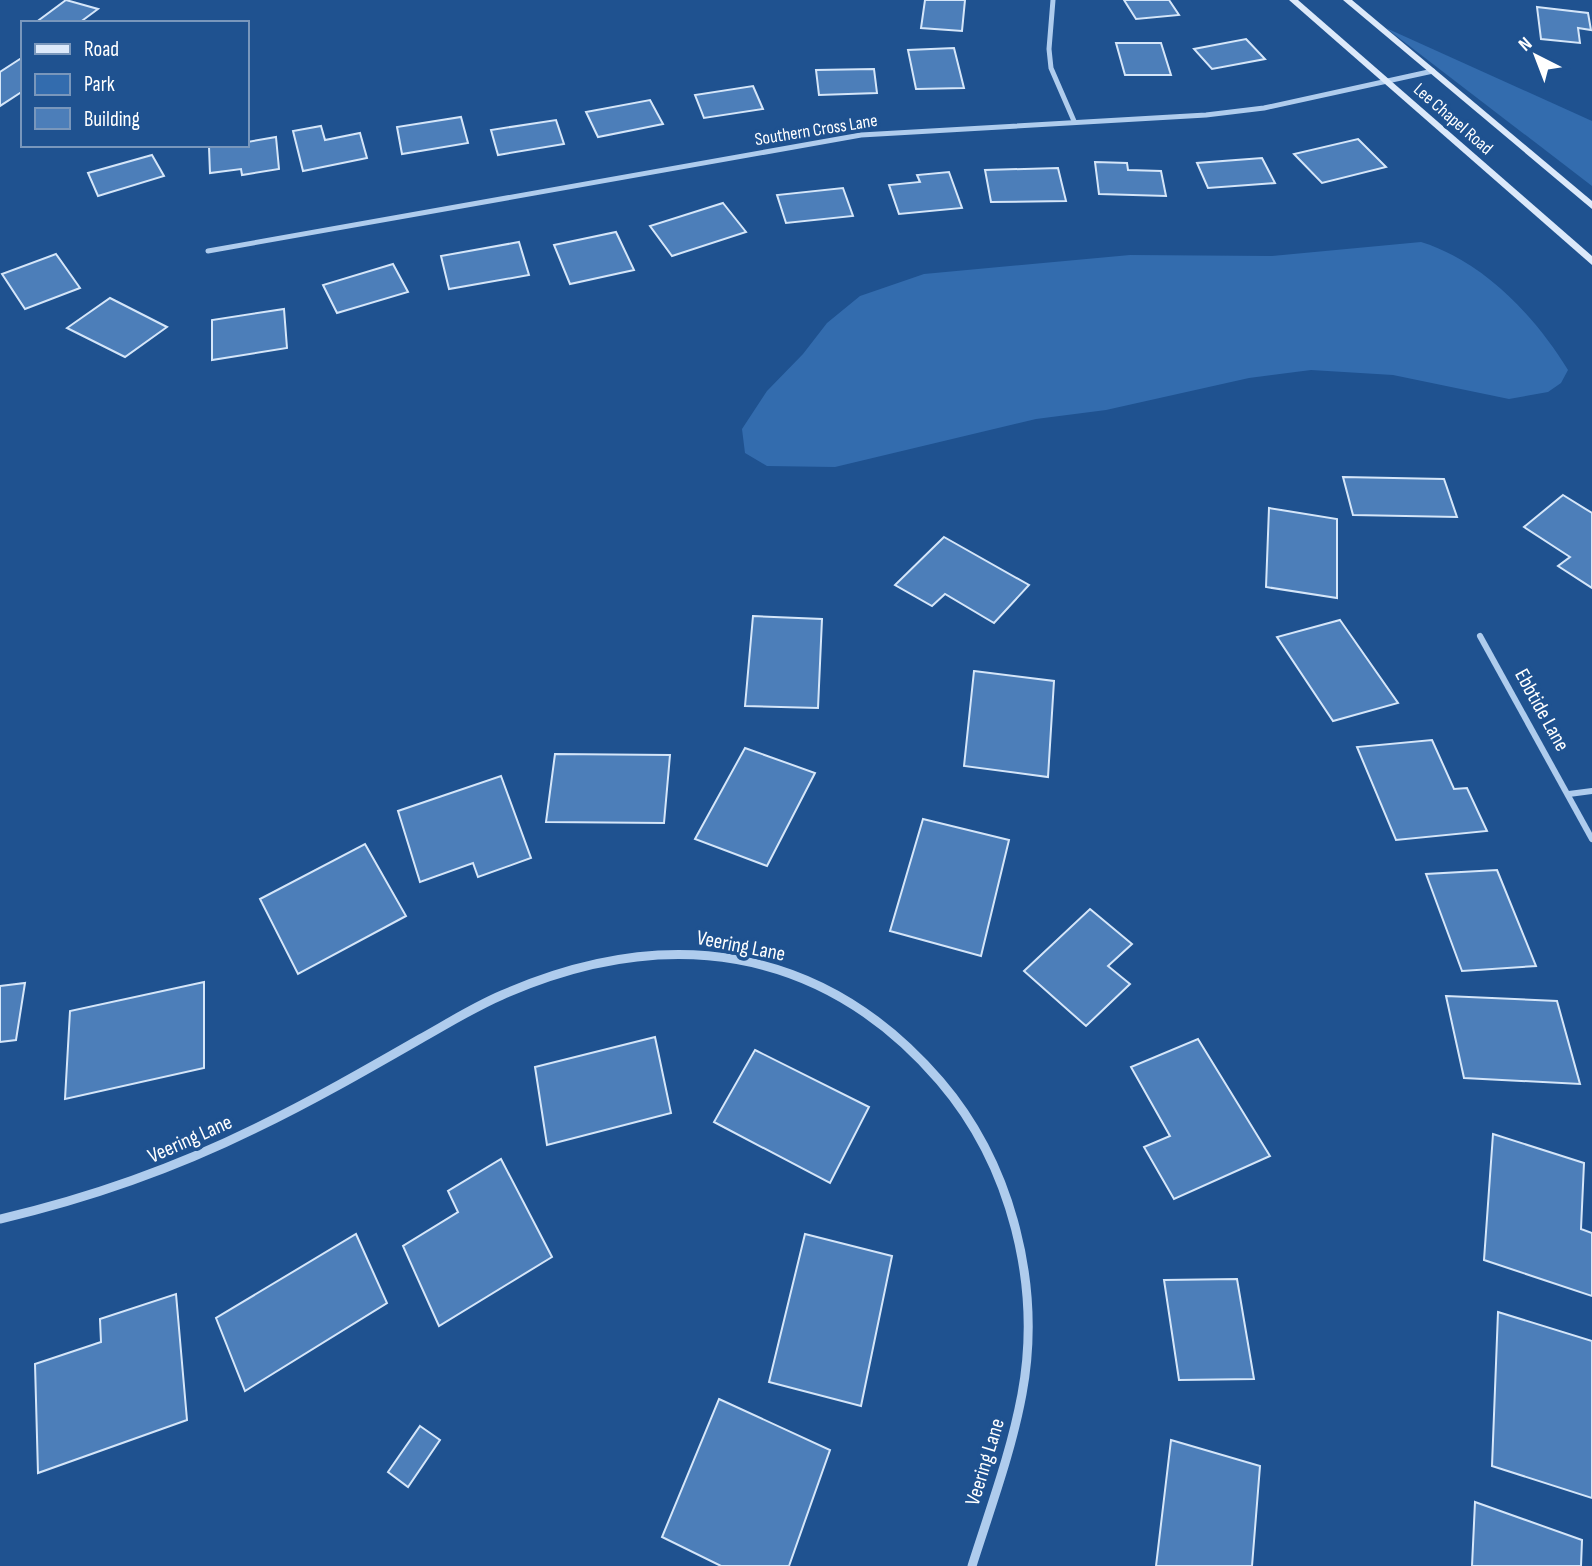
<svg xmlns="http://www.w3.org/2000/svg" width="1592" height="1566" font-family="'Sofia Sans Condensed',sans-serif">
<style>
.green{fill:#336cae}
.building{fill:#4c7eb9;stroke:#d5e6f9;stroke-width:2}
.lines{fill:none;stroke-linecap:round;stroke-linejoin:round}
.minor-far2{stroke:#afcced;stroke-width:5}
.minor-far1{stroke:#afcced;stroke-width:6}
.minor{stroke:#afcced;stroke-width:9}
.secondary{fill:#dce9fa;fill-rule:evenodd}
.labels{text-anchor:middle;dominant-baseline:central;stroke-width:7;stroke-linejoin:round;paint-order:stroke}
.far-street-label{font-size:18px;fill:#fff;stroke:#1f5290}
.street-label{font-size:21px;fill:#fff;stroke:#1f5290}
</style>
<rect width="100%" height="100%" fill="#1f5290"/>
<g class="green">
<polygon points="1386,28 1592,121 1592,186"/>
<path d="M 1421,242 C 1483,261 1535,316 1568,370 L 1561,383 L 1548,392 L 1509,399 L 1393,375 L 1311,370 L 1249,378 L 1106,410 L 1036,419 L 835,467 L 767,466 L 745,453 L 742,429 L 767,391 L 803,354 L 827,323 L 860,296 L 924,274 L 1130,255 L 1272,256 Z"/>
</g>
<g class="building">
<polygon points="66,0 98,9 79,23 35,23"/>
<polygon points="925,0 965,0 962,31 921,28"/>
<polygon points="1124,0 1169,0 1179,15 1136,19"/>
<polygon points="1537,7 1588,13 1591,30 1578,28 1580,43 1541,39"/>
<polygon points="1246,39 1265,59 1212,69 1194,49"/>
<polygon points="1116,43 1161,43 1171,75 1125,75"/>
<polygon points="954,48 964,88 916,89 908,50"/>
<polygon points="23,57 23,91 0,106 0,72"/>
<polygon points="874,69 877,93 819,95 816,70"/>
<polygon points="753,86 763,109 704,118 695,95"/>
<polygon points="650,100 663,124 598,137 586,112"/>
<polygon points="461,117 468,143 402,154 397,127"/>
<polygon points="556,120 564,144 498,155 491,130"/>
<polygon points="321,126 325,140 360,133 367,158 303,171 293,131"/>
<polygon points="276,137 279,169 242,175 241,169 210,173 209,147 247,145 247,142"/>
<polygon points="1358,139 1386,167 1322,183 1294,154"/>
<polygon points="152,155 164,176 98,196 88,173"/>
<polygon points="1262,158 1275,183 1208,188 1197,163"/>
<polygon points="1095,162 1127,163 1128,170 1161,171 1166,196 1099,194"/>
<polygon points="1058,168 1066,201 991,202 985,170"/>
<polygon points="949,172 962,208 899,214 889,185 920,182 917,175"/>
<polygon points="843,188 853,216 786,223 777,195"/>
<polygon points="723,203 746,232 672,256 650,226"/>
<polygon points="616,232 634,270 570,284 554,245"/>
<polygon points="519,242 529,275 449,289 441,256"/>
<polygon points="56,254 80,288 25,309 2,274"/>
<polygon points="393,264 408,292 337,313 323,285"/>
<polygon points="110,298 167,327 125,357 67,328"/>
<polygon points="284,309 287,348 212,360 212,320"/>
<polygon points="1343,477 1444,479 1457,517 1353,515"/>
<polygon points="1563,495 1592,513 1592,588 1558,566 1570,557 1524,527"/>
<polygon points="1269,508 1337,519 1337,598 1266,587"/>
<polygon points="944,537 1029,585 994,623 945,594 932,606 895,585"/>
<polygon points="753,616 822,619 818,708 745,706"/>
<polygon points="1340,620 1398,703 1333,721 1277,637"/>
<polygon points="974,671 1054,681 1048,777 964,766"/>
<polygon points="1432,740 1454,789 1467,788 1487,831 1396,840 1357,747"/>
<polygon points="745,748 815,773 767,866 695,839"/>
<polygon points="555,754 670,755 664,823 546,822"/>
<polygon points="501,776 531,858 478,877 473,863 420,882 398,811"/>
<polygon points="923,819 1009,840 981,956 890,931"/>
<polygon points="365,844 406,916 298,974 260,899"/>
<polygon points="1497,870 1536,966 1462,971 1426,874"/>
<polygon points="1090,909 1132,944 1108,966 1130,984 1086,1026 1024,971"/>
<polygon points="204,982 204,1068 65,1099 70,1011"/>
<polygon points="25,983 16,1040 0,1042 0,986"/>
<polygon points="1446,996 1557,1001 1580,1084 1464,1078"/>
<polygon points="655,1037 671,1113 547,1145 535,1067"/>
<polygon points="1198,1039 1270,1156 1174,1199 1144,1147 1170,1136 1131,1067"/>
<polygon points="755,1050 869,1107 830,1183 714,1122"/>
<polygon points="1493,1134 1584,1163 1581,1229 1592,1233 1592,1296 1484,1260"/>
<polygon points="501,1159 552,1257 439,1326 403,1246 458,1212 448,1191"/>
<polygon points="356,1234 387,1303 245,1391 216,1318"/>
<polygon points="805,1234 892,1256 861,1406 769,1382"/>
<polygon points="1237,1279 1254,1379 1179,1380 1164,1280"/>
<polygon points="176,1294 187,1420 38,1473 35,1364 101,1342 100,1319"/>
<polygon points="1498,1312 1592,1341 1592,1498 1492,1466"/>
<polygon points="719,1399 830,1450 789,1566 721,1566 662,1537"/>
<polygon points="420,1426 440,1440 408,1487 388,1472"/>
<polygon points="1171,1440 1260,1466 1252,1566 1156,1566"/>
<polygon points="1475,1502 1582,1540 1581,1566 1472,1566"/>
</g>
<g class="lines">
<g class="minor-far2">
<polyline points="1053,0 1049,49 1051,68 1074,121"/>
<polyline points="208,251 861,135 1206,115 1264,108 1433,71"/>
</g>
<g class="minor-far1">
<polyline points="1480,636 1592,839"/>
<polyline points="1569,794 1592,791"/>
</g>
<path class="minor" d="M 0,1219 C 90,1198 173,1169 256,1128 C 312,1101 366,1070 420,1039 C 447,1024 474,1007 502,995 C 664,924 821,943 940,1081 C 1012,1165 1042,1286 1022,1394 C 1011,1453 990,1509 972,1566"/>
<g class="secondary">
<polygon points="1289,0 1298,0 1592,256 1592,265"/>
<polygon points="1343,0 1352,0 1592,201 1592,209"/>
</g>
</g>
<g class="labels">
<g class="far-street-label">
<text transform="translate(1453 119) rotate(41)">Lee Chapel Road</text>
<text transform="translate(816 130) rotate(-9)">Southern Cross Lane</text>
</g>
<g class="street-label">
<text transform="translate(1542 710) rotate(61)">Ebbtide Lane</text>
<text transform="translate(741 946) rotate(11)">Veering Lane</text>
<text transform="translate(190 1139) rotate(-24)">Veering Lane</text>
<text transform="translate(985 1462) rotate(-73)">Veering Lane</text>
</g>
</g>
<rect x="21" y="21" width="228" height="126" fill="#1f5290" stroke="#7997bc" stroke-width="2"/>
<rect x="35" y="44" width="35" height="10" fill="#dce9fa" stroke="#7997bc" stroke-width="2"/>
<text x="84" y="56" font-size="21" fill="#ffffff">Road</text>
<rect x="35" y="74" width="35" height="21" fill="#336cae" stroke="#7997bc" stroke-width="2"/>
<text x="84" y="91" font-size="21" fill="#ffffff">Park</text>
<rect x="35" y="108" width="35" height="21" fill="#4c7eb9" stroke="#7997bc" stroke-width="2"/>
<text x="84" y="126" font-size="21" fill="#ffffff">Building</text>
<g transform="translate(1536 56) rotate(318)" stroke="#1f5290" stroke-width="5" paint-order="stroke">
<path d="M0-5L12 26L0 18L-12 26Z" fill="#ffffff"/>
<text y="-10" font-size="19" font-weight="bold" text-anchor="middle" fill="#ffffff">N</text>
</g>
</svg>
